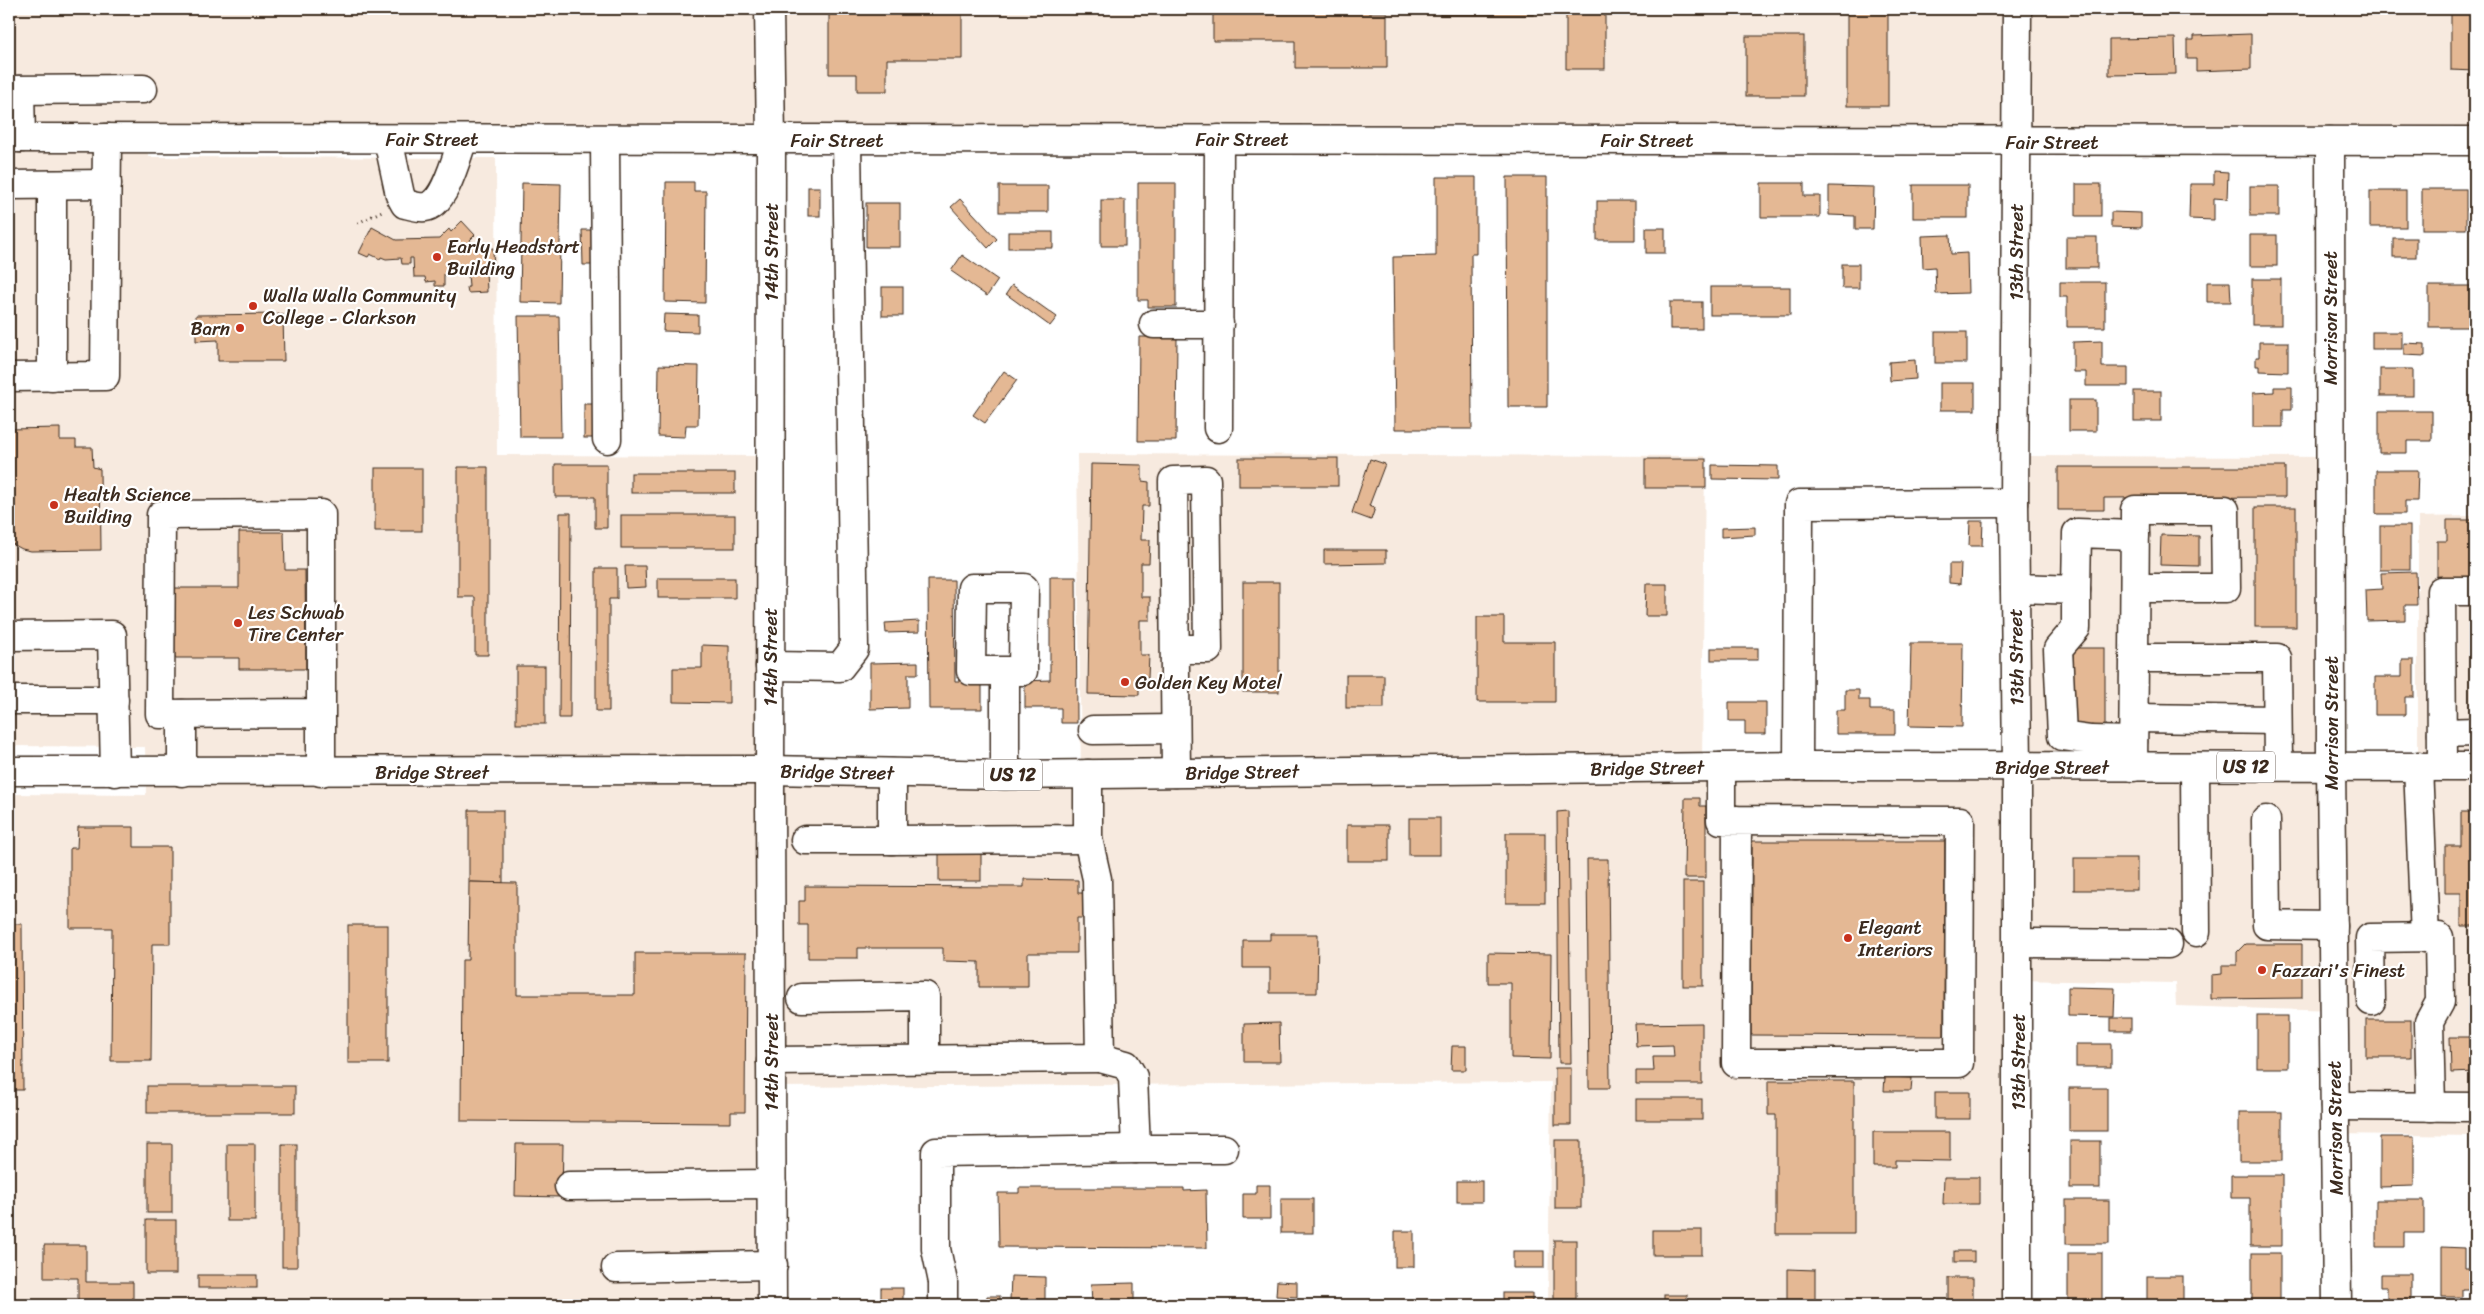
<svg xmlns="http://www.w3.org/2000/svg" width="2484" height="1314" font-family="Sriracha,sans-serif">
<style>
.built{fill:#f7eadf}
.building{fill:#e4b894;stroke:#3b2a1e}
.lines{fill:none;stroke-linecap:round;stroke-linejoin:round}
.minor-casing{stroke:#3b2a1e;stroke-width:31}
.major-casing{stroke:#3b2a1e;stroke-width:31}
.highway-casing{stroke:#3b2a1e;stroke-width:31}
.path{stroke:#3b2a1e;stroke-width:3;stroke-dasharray:1 4;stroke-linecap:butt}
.minor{stroke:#fff;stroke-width:28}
.major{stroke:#fff;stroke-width:28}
.highway{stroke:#fff;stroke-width:28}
.poi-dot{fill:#c8321e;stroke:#fff;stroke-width:2}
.labels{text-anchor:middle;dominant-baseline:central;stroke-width:4.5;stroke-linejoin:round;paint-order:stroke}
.shield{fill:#fff;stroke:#766a62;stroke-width:1}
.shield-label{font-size:18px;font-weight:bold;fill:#3b2a1e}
.street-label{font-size:19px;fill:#3b2a1e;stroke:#fff}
.poi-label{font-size:19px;fill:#3b2a1e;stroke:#fff;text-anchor:start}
</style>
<rect width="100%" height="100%" fill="#fff"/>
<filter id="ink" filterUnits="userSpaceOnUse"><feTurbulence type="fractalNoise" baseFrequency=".02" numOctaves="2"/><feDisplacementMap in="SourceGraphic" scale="10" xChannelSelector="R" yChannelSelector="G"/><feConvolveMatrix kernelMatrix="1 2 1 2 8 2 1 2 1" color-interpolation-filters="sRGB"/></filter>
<g filter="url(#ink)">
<polygon class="built" points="9,9 2475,9 2475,141 148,132 148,157 496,158 497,455 771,456 770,770 1081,774 1077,454 1705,456 1702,767 2017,767 2015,456 2331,457 2331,766 2418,766 2418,517 2475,516 2475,1136 2335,1134 2334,1011 2176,1006 2175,983 2018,980 2017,1305 1548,1305 1551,1082 772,1087 771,1305 9,1305 9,794 146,795 145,747 9,746"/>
<g class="building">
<polygon points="829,9 962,9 962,59 887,59 887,91 857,91 857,74 829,74"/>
<polygon points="1213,9 1369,9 1369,13 1387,13 1387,68 1295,68 1295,41 1213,41"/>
<rect x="1440" y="9" width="94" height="6"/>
<rect x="1847" y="9" width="41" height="97"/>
<polygon points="2451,9 2475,9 2475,71 2451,70"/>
<rect x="1566" y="10" width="39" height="59"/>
<polygon points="2251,34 2251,69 2196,71 2196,59 2187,59 2187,40 2194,40 2194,36"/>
<rect x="1746" y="36" width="58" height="60"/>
<polygon points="2175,38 2176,74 2109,75 2109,39"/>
<polygon points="2214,171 2228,172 2227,199 2214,198 2214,220 2189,219 2190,184 2214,184"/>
<polygon points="1436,177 1476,177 1476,254 1471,254 1472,429 1395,429 1393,257 1436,256"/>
<polygon points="1507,177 1547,177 1547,407 1508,407"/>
<polygon points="666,182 694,182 694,191 706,191 705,303 665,302"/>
<polygon points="522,183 561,184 559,303 520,302"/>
<polygon points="1138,183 1176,183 1176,307 1148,307 1148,300 1138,300"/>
<polygon points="1761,183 1804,183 1804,196 1820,196 1820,217 1761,217"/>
<rect x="2076" y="184" width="25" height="32"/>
<rect x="1913" y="185" width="55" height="33"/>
<rect x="999" y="186" width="49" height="26"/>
<polygon points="1829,186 1874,187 1873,229 1855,229 1855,216 1829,215"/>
<rect x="2250" y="186" width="29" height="30"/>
<rect x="808" y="187" width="12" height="29"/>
<rect x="2422" y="189" width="44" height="40"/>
<rect x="2370" y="191" width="36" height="36"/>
<polygon points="960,199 997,239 988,248 951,207"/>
<rect x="1101" y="200" width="24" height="46"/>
<rect x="1597" y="201" width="38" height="39"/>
<rect x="866" y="203" width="34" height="44"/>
<polygon points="2111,212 2141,213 2141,228 2111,227"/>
<polygon points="462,221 475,235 470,240 478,249 493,248 494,270 486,270 487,292 468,293 467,287 469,287 468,273 444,274 444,286 435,286 435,281 426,282 425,277 414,277 413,258 410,258 410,264 402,264 401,258 386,259 381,257 380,259 370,254 368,257 359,253 372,227 396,240 439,239 449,229 451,232"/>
<rect x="1646" y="228" width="19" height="25"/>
<polygon points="582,230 598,230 599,265 583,265"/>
<rect x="1008" y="232" width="45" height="16"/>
<polygon points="1950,235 1951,254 1967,253 1968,293 1936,294 1935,267 1923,268 1922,236"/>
<rect x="2250" y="235" width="27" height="31"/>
<rect x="2066" y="237" width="31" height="31"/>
<rect x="2393" y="238" width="23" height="19"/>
<polygon points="962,255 998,280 987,296 951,271"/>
<rect x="1842" y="264" width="17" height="24"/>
<rect x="2252" y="279" width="29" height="46"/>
<polygon points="2060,282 2105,282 2105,327 2067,327 2067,297 2060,297"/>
<polygon points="2207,282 2230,282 2231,302 2207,302"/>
<polygon points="1012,285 1057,317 1050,326 1006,294"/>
<rect x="2429" y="286" width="46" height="41"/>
<rect x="882" y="287" width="21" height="29"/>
<rect x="1710" y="287" width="80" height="28"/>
<rect x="1670" y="302" width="32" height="27"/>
<polygon points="283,314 284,361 218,361 218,340 196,341 196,315"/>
<polygon points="664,314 698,315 698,332 663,331"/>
<polygon points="518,316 559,316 561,437 520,437"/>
<rect x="1935" y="332" width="32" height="31"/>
<rect x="2372" y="332" width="30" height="17"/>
<polygon points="1139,337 1177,337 1176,441 1138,441"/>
<polygon points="2102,341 2102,367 2128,367 2128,386 2086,386 2086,372 2073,372 2073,342"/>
<polygon points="2259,342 2288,342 2288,372 2259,371 2259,366 2256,366 2256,357 2259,357"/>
<polygon points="2404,343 2425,344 2425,356 2404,355"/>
<polygon points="1915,360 1916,379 1890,381 1889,362"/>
<polygon points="659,365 699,366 698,425 686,425 685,437 658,436"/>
<rect x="2380" y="369" width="33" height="27"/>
<polygon points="1004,371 1017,380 985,423 973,415"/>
<rect x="1940" y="383" width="35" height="27"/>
<polygon points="2274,387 2292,387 2292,410 2283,410 2283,427 2253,427 2253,393 2274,392"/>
<rect x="2134" y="391" width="27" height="30"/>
<rect x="2069" y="400" width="27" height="31"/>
<rect x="584" y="404" width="17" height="34"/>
<polygon points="2379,411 2432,411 2432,441 2407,441 2407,453 2379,453"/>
<polygon points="60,428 60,440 76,440 76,447 92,447 93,467 100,469 101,550 31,551 22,549 9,542 9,429"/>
<rect x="1239" y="458" width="99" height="28"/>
<polygon points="1370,459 1385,464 1369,506 1375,508 1371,520 1352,513"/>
<rect x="1645" y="459" width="61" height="29"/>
<polygon points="555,464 607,464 607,528 595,528 595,497 555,497"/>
<polygon points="1091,464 1142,465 1142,481 1149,482 1149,506 1142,506 1141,540 1150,540 1149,563 1141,563 1141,597 1150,597 1150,620 1140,620 1140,655 1149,655 1148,678 1139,678 1139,695 1088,694"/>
<polygon points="1712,465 1778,466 1778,480 1712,479"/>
<polygon points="458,467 488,467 488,655 475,655 475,597 458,597"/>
<polygon points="2058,467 2285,467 2285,497 2104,498 2104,510 2058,510"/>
<rect x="375" y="468" width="47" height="63"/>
<polygon points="2376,470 2418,470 2417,501 2405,501 2405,514 2376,514"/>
<rect x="631" y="473" width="104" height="20"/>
<rect x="2255" y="507" width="41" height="120"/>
<polygon points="560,513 571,513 570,718 559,718"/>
<rect x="621" y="515" width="114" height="33"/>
<polygon points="2447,520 2475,520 2475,580 2437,580 2437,541 2447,541"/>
<polygon points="1970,521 1983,521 1982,546 1969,546"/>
<rect x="2380" y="526" width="30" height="44"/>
<polygon points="1755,527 1755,535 1721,537 1721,528"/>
<polygon points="239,532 284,532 285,570 305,570 306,669 239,669 239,658 171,658 171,588 239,588"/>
<polygon points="2161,535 2199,536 2199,566 2160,565"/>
<polygon points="1324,550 1386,550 1386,563 1324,564"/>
<polygon points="1949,564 1961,564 1960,584 1949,583"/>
<polygon points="625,566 645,566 646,587 626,588"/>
<polygon points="596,568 617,568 617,599 609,599 609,711 596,711"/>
<polygon points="2416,572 2417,605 2405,605 2405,620 2367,621 2366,590 2382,589 2381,573"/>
<polygon points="1050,577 1076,577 1077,723 1061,723 1061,708 1025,708 1025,681 1050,680"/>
<rect x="658" y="578" width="77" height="20"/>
<polygon points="928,580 954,580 955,681 982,681 982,709 929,709"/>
<rect x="1243" y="582" width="36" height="110"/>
<polygon points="1646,584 1667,584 1667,616 1645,616"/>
<polygon points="1477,617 1504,617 1504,642 1555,642 1555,702 1477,702"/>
<polygon points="919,621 919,632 886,633 885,623"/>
<polygon points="1911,643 1963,643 1962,727 1909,726"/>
<polygon points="702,645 729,646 729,703 673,702 673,668 702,668"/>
<rect x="1711" y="648" width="47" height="12"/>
<rect x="2073" y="648" width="32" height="79"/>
<polygon points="2402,660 2414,660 2414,697 2405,697 2405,715 2375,715 2375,677 2402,677"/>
<polygon points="918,662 918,674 908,674 908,708 870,709 870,663"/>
<rect x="516" y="666" width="29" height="58"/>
<rect x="1346" y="675" width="38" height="33"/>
<polygon points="1845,690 1859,690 1859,700 1870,700 1870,710 1895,710 1895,734 1836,734 1836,710 1845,710"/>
<polygon points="1729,702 1766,702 1766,734 1745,734 1745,721 1729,721"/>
<polygon points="1685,798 1700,798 1700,806 1706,806 1706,878 1684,878"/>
<polygon points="469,810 503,810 503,883 469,882"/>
<polygon points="1568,811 1571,1063 1559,1063 1557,812"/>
<polygon points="2461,812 2475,812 2475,926 2461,926 2461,893 2445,893 2445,846 2461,846"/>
<rect x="1409" y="818" width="31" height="37"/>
<rect x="1347" y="825" width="42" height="36"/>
<polygon points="78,827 134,827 134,847 170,847 170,944 152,944 151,1061 111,1061 112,928 70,928 70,848 77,848"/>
<rect x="1506" y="833" width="39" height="70"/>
<polygon points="1752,841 1945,841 1944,1036 1751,1035"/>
<rect x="939" y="843" width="42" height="38"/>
<rect x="2074" y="858" width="63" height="32"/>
<polygon points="1587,859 1608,859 1610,1088 1589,1088"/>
<polygon points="1024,879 1078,880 1078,893 1085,893 1084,918 1077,918 1077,953 1028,953 1028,987 979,987 979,962 943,961 943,948 858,948 858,958 808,958 808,925 799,925 799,901 805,901 805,886 1024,887"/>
<polygon points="469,882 517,883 517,995 635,995 635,953 746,953 745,1112 731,1112 731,1123 461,1121 462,960 468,960"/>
<rect x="1683" y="882" width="20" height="104"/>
<polygon points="9,924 22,924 23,1090 9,1090"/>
<rect x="348" y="925" width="40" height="138"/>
<polygon points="1270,934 1318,934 1317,993 1270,993 1270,968 1243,968 1243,940 1270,940"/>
<polygon points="2245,944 2302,944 2302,998 2211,999 2211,975 2222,974 2222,965 2237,965 2237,952"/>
<polygon points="1488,953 1551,954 1550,1059 1511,1058 1511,983 1488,983"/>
<polygon points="2068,987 2115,988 2114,1017 2068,1016"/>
<rect x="2257" y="1016" width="31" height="52"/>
<rect x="2111" y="1018" width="20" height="13"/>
<rect x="2366" y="1020" width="45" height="37"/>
<polygon points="1279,1023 1280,1062 1244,1062 1244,1024"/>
<polygon points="1702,1023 1702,1084 1636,1084 1636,1071 1654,1071 1653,1057 1674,1057 1673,1045 1636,1046 1635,1024"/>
<polygon points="2450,1037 2475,1037 2475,1072 2451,1073"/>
<rect x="2076" y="1044" width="35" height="23"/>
<polygon points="1452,1046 1466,1046 1466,1070 1451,1070"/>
<rect x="1555" y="1068" width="16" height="57"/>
<polygon points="1885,1077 1912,1078 1911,1091 1884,1091"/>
<polygon points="1768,1081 1854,1081 1854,1234 1776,1234 1776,1115 1768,1115"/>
<rect x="147" y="1086" width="148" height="27"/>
<rect x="2069" y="1088" width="38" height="43"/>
<rect x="1935" y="1092" width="35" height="27"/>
<rect x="1636" y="1099" width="66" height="21"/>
<rect x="2239" y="1112" width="43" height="49"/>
<polygon points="1873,1132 1950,1132 1950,1161 1895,1160 1895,1167 1873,1167"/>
<polygon points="2380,1137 2414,1137 2414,1186 2380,1187"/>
<rect x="1555" y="1140" width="26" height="68"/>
<rect x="2070" y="1141" width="30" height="47"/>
<rect x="147" y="1144" width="25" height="69"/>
<rect x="227" y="1144" width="28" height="77"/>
<rect x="282" y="1144" width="15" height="123"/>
<polygon points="516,1144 563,1144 562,1197 515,1196"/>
<polygon points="2231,1175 2282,1175 2282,1246 2250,1246 2250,1198 2231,1198"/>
<polygon points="1944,1177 1979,1177 1979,1204 1943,1204"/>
<rect x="1457" y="1181" width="25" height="21"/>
<polygon points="1256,1185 1270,1185 1270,1219 1243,1219 1243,1194 1256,1194"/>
<polygon points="1019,1188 1184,1188 1184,1191 1206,1190 1207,1248 999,1247 998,1193 1019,1193"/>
<rect x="1281" y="1199" width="32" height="34"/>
<rect x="2066" y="1200" width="43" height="44"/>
<polygon points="2376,1200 2424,1200 2424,1233 2404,1233 2404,1247 2376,1247"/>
<rect x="146" y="1220" width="30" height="54"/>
<rect x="1653" y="1230" width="49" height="25"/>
<rect x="1395" y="1231" width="19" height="36"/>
<rect x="1554" y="1240" width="22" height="59"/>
<polygon points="44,1245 86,1245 86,1282 133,1282 133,1305 78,1305 78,1278 44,1278"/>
<polygon points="2442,1247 2465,1248 2465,1268 2475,1268 2475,1289 2462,1289 2462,1297 2442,1297"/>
<rect x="1513" y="1251" width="31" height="17"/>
<rect x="1954" y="1251" width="20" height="11"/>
<rect x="2068" y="1253" width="34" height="49"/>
<rect x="2252" y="1253" width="28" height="48"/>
<polygon points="1787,1269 1815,1270 1815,1305 1787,1305"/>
<polygon points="2380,1274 2411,1274 2411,1305 2387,1305 2387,1287 2380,1287"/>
<rect x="198" y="1275" width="59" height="13"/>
<polygon points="1011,1276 1045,1277 1045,1300 1010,1300"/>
<rect x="2147" y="1276" width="36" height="29"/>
<rect x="1948" y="1278" width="25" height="27"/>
<polygon points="1277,1281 1297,1282 1297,1297 1276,1296"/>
<polygon points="1134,1283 1134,1305 1092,1305 1091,1284"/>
<rect x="881" y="1288" width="22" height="17"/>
<rect x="1503" y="1293" width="29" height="12"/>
<rect x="1664" y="1295" width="23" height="10"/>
<polygon points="987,1296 1000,1296 1000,1305 986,1305"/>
<rect x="1413" y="1301" width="23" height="4"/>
</g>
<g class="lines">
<g class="minor-casing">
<g id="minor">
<polyline points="769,9 771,140 770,799 772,1305"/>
<polyline points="2017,9 2014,503 2017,767"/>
<polyline points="9,90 143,89"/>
<polyline points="20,90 21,138"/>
<polyline points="9,138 2475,141"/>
<path d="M 388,139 L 400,195 L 405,204 C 411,205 419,208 425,207 C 445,205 457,155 463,139"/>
<polyline points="605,140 607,439"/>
<polyline points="2330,141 2331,766 2337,1305"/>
<polyline points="9,185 107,184"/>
<polyline points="52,185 52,377"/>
<polyline points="1154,324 1219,324"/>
<polyline points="9,377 105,376 107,138"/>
<polyline points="1218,428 1219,139"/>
<polyline points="2015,588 2076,590 2077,533 2135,535"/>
<polyline points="2076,590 2076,628 2058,649 2062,736 2091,740 2133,741"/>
<polyline points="9,636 112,635 115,772"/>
<polyline points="1175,649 1208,649 1206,480 1173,481 1176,773"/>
<polyline points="2134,658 2135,510 2225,510 2226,588 2135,588"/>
<polyline points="770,666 840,667 854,649 847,140"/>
<polyline points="9,700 114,700"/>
<polyline points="321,713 160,714 161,515 321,514 321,772"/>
<polyline points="2134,718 2277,720"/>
<polyline points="1093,730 1175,729"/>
<polyline points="2442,733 2475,732"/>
<polyline points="1798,766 1799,504 2014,503"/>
<polyline points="2418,766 2425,938"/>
<polyline points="2442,766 2441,591 2475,591"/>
<polyline points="1721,767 1721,820 1960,821 1959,1063 1736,1063 1737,820"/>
<polyline points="2133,767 2134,658 2277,658 2278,766"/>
<polyline points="2195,767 2196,932"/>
<polyline points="182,772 182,714"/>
<polyline points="892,773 892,840 1088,839 1088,774"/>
<polyline points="1005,775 1005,671 1023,671 1024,588 972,588 971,671 1005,671"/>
<polyline points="2266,820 2267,925 2333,926"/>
<polyline points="805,840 892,840"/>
<polyline points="2018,943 2168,944"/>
<polyline points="802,998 925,996 925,1059"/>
<polyline points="2371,1001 2370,938 2439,937 2440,1002 2429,1022 2431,1107"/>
<polyline points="1100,1058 1126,1065 1133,1077 1136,1149 1224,1149"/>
<polyline points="771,1061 1100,1058 1097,879 1088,839"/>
<polyline points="2335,1106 2475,1107"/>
<polyline points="569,1186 772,1184"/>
<polyline points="616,1268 773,1265"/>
<polyline points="943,1305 943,1282 936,1249 936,1152 1136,1149"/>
</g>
</g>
<g class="major-casing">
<polyline id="major" points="2017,767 2017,1305"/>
</g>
<g class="highway-casing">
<polyline id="highway" points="9,771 770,770 1005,775 1798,766 2475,767"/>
</g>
<polyline class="path" points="358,223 382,211"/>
<use href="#minor" class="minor"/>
<use href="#major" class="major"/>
<use href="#highway" class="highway"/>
</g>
</g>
<g class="poi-dot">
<circle cx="437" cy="257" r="5"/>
<circle cx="253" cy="306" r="5"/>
<circle cx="240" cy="328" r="5"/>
<circle cx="54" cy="505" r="5"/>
<circle cx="238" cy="623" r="5"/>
<circle cx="1125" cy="682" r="5"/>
<circle cx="1848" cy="938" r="5"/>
<circle cx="2262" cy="970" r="5"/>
</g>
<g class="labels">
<g class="shield">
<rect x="2217" y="751.5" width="58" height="31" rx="4"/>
<rect x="984" y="759.5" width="58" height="31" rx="4"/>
</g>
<g class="shield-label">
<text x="2246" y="767">US 12</text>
<text x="1013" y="775">US 12</text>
</g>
<g class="street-label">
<text x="432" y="139">Fair Street</text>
<text x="1242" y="139">Fair Street</text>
<text x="837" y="140">Fair Street</text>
<text x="1647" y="140">Fair Street</text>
<text x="2052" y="142">Fair Street</text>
<text transform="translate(771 252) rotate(-90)">14th Street</text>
<text transform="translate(2016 252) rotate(-90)">13th Street</text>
<text transform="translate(2330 318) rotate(-90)">Morrison Street</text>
<text transform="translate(770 657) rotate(-90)">14th Street</text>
<text transform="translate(2016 657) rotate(-91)">13th Street</text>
<text transform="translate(2331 723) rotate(-90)">Morrison Street</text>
<text x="2052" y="767">Bridge Street</text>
<text transform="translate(1647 768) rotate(-1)">Bridge Street</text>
<text x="432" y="772">Bridge Street</text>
<text transform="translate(837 772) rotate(1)">Bridge Street</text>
<text transform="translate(1242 772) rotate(-1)">Bridge Street</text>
<text transform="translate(771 1062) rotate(-90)">14th Street</text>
<text transform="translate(2018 1062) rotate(-90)">13th Street</text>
<text transform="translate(2335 1128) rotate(-91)">Morrison Street</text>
</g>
<g class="poi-label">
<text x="447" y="246">Early Headstart<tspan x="447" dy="22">Building</tspan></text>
<text x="263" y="295">Walla Walla Community<tspan x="263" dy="22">College - Clarkson</tspan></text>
<text x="230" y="328" text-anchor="end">Barn</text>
<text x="64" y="494">Health Science<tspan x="64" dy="22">Building</tspan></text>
<text x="248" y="612">Les Schwab<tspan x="248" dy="22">Tire Center</tspan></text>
<text x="1135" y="682">Golden Key Motel</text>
<text x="1858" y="927">Elegant<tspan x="1858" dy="22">Interiors</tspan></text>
<text x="2272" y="970">Fazzari's Finest</text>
</g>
</g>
<rect width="2484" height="1314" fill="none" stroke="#fff" stroke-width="30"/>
<rect x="15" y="15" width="2454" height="1284" fill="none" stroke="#3b2a1e" stroke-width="2" filter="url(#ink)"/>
</svg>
